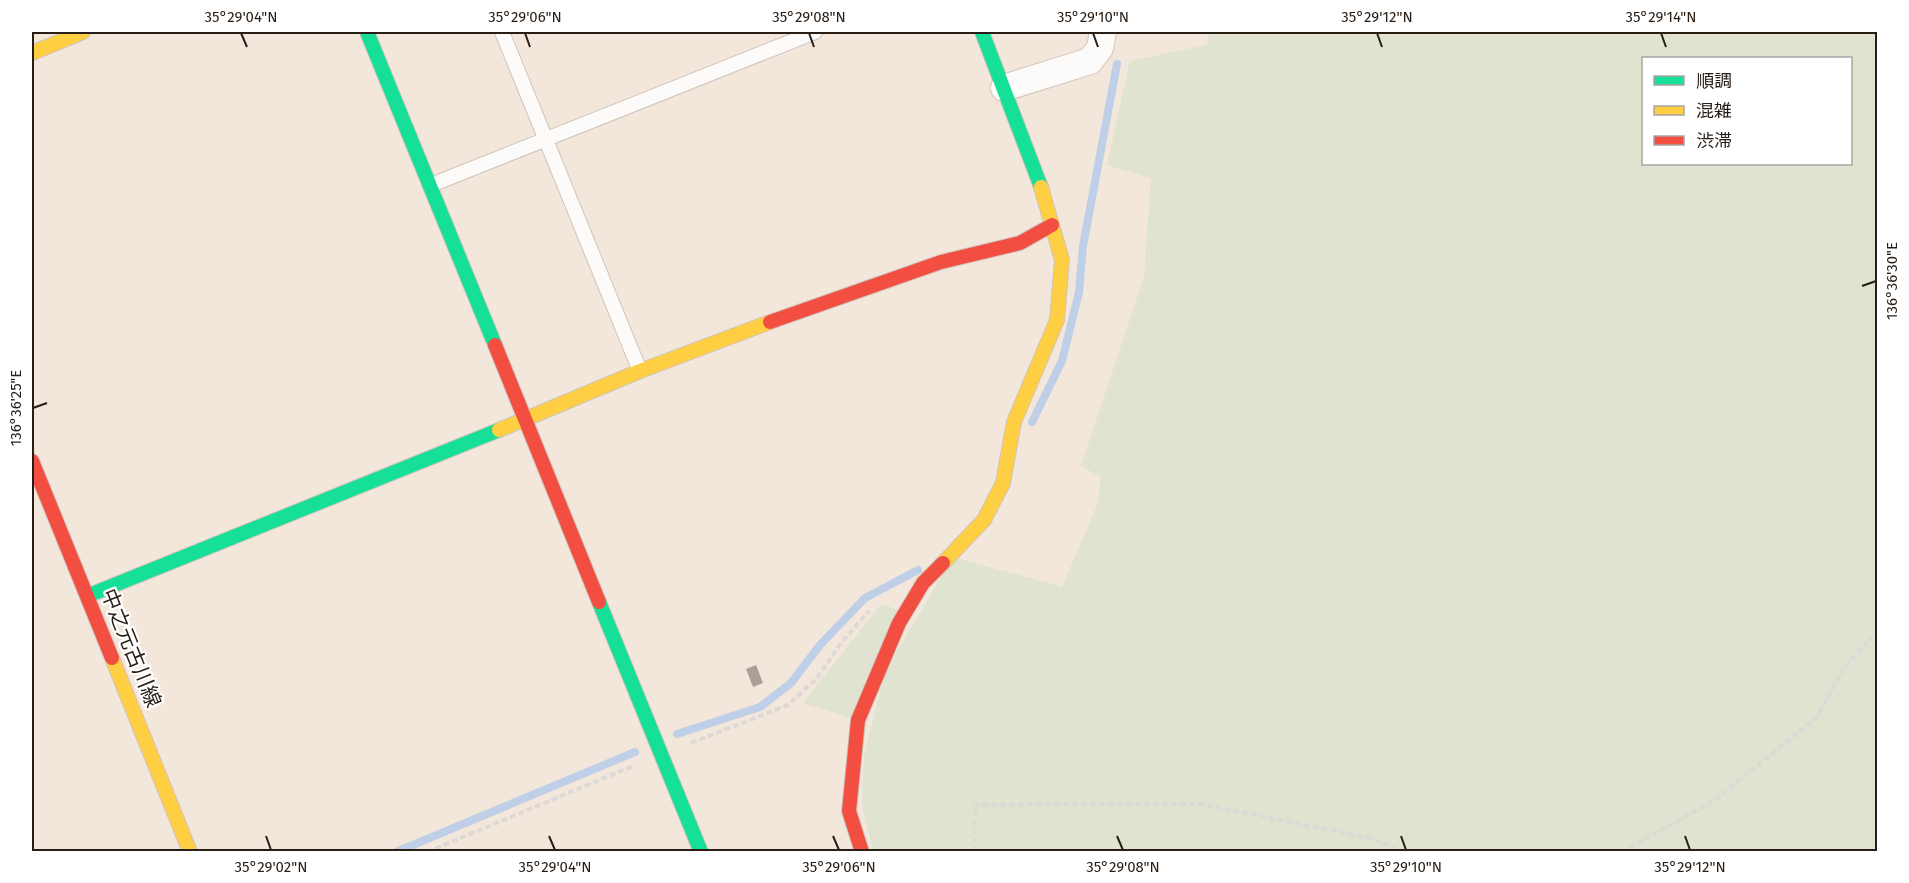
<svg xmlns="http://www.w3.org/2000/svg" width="1909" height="883" font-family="'Fira Sans','Noto Sans JP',sans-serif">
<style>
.green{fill:#dfe3d0;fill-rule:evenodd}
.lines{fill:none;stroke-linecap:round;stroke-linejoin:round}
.stream{stroke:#bfcfe8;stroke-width:8}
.building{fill:#aba097}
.lane-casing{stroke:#d0c4bb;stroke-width:16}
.street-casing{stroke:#d0c4bb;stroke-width:28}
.fast-casing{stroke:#d0c4bb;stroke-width:16}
.slow-casing{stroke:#d0c4bb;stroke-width:16}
.jam-casing{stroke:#d0c4bb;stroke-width:16}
.path{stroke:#ddd9d6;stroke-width:4;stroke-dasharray:6 3;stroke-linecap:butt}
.lane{stroke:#fdfbfa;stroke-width:14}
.street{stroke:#fdfbfa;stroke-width:26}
.fast{stroke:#16e098;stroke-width:14}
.slow{stroke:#ffcf43;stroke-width:14}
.jam{stroke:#f24e42;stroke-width:14}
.ticks{fill:none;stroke:#291e15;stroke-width:2}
.labels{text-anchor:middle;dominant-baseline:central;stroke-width:4.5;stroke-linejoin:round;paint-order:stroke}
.street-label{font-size:21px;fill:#291e15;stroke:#fff}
.neatline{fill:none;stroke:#291e15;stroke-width:2}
.ticks-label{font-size:15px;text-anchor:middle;fill:#291e15}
</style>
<rect width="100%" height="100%" fill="#f3e6db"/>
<g class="green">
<path d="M 1209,32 L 1877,32 L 1877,851 L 873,851 L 862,805 L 864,755 L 886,670 L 953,557 L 1062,587 L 1098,503 L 1101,477 L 1081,466 L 1144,277 L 1151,178 L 1107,165 L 1130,61 L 1207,45 ZM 1644,58 L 1850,58 L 1850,164 L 1644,164 Z"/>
<polygon points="881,604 899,610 850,718 803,703"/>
</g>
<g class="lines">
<g class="stream">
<polyline points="1032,422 1062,361 1079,292 1083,246 1117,64"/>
<polyline points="677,734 760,707 791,683 820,645 865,598 918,570"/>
<polyline points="396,852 635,752"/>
</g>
</g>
<polygon class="building" points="756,665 763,683 753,687 746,669"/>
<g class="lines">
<g class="lane-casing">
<g id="lane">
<polyline points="502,32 640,371"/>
<polyline points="431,185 815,32"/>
</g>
</g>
<g class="street-casing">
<polyline id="street" points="1004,88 1090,61 1100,48 1103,32"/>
</g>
<g class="fast-casing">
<g id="fast">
<polyline points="367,32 495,345"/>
<polyline points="982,32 1041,187"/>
<polyline points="87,596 499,430"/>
<polyline points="599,602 701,852"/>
</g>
</g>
<g class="slow-casing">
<g id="slow">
<polyline points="32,53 83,32"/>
<polyline points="499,430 640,371 770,322"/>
<polyline points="943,563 984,520 1003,483 1014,422 1057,320 1062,260 1041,187"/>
<polyline points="112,658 190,852"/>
</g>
</g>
<g class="jam-casing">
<g id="jam">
<polyline points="770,322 941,262 1020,243 1052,225"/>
<polyline points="495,345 599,602"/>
<polyline points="32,461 112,658"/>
<polyline points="862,852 849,811 858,720 899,623 923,583 943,563"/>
</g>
</g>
<g class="path">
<polyline points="691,743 788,705 817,678 841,643 869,611"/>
<polyline points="427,852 633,766"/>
<polyline points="975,852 975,805 1201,804 1374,839 1402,852"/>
<polyline points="1621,852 1712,802 1817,717 1844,668 1878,630"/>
</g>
<use href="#lane" class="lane"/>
<use href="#street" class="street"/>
<use href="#fast" class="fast"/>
<use href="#slow" class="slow"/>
<use href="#jam" class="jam"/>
</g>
<path class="ticks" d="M 241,33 L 247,47M 525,33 L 530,47M 809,33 L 814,47M 1093,33 L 1098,47M 1377,33 L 1382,47M 1661,33 L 1666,47M 1862,286 L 1876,281M 33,408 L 47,403M 266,836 L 271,850M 549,836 L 555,850M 833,836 L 839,850M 1117,836 L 1123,850M 1401,836 L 1406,850M 1685,836 L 1690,850"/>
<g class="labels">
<g class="street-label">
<text transform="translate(131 648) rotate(68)">中之元古川線</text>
</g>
</g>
<rect width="1909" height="883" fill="none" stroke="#ffffff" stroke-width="66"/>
<rect x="1642" y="57" width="210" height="108" fill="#ffffff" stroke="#a9a5a1" stroke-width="1.5"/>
<rect x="1654" y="76" width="30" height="9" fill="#16e098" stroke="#a9a5a1" stroke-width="1.5"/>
<text x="1696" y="87" font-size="18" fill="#291e15">順調</text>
<rect x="1654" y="106" width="30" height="9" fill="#ffcf43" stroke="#a9a5a1" stroke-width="1.5"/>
<text x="1696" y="117" font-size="18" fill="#291e15">混雑</text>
<rect x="1654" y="136" width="30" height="9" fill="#f24e42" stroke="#a9a5a1" stroke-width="1.5"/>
<text x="1696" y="147" font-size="18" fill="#291e15">渋滞</text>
<rect x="33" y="33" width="1843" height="817" class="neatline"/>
<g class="ticks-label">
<text x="241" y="22">35°29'04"N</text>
<text x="525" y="22">35°29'06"N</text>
<text x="809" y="22">35°29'08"N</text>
<text x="1093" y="22">35°29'10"N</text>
<text x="1377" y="22">35°29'12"N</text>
<text x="1661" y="22">35°29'14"N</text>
<text transform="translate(1892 281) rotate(-90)" y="5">136°36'30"E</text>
<text transform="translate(16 408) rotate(-90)" y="5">136°36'25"E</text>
<text x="271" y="872">35°29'02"N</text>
<text x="555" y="872">35°29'04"N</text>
<text x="839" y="872">35°29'06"N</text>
<text x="1123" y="872">35°29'08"N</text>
<text x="1406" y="872">35°29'10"N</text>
<text x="1690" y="872">35°29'12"N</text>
</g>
</svg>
